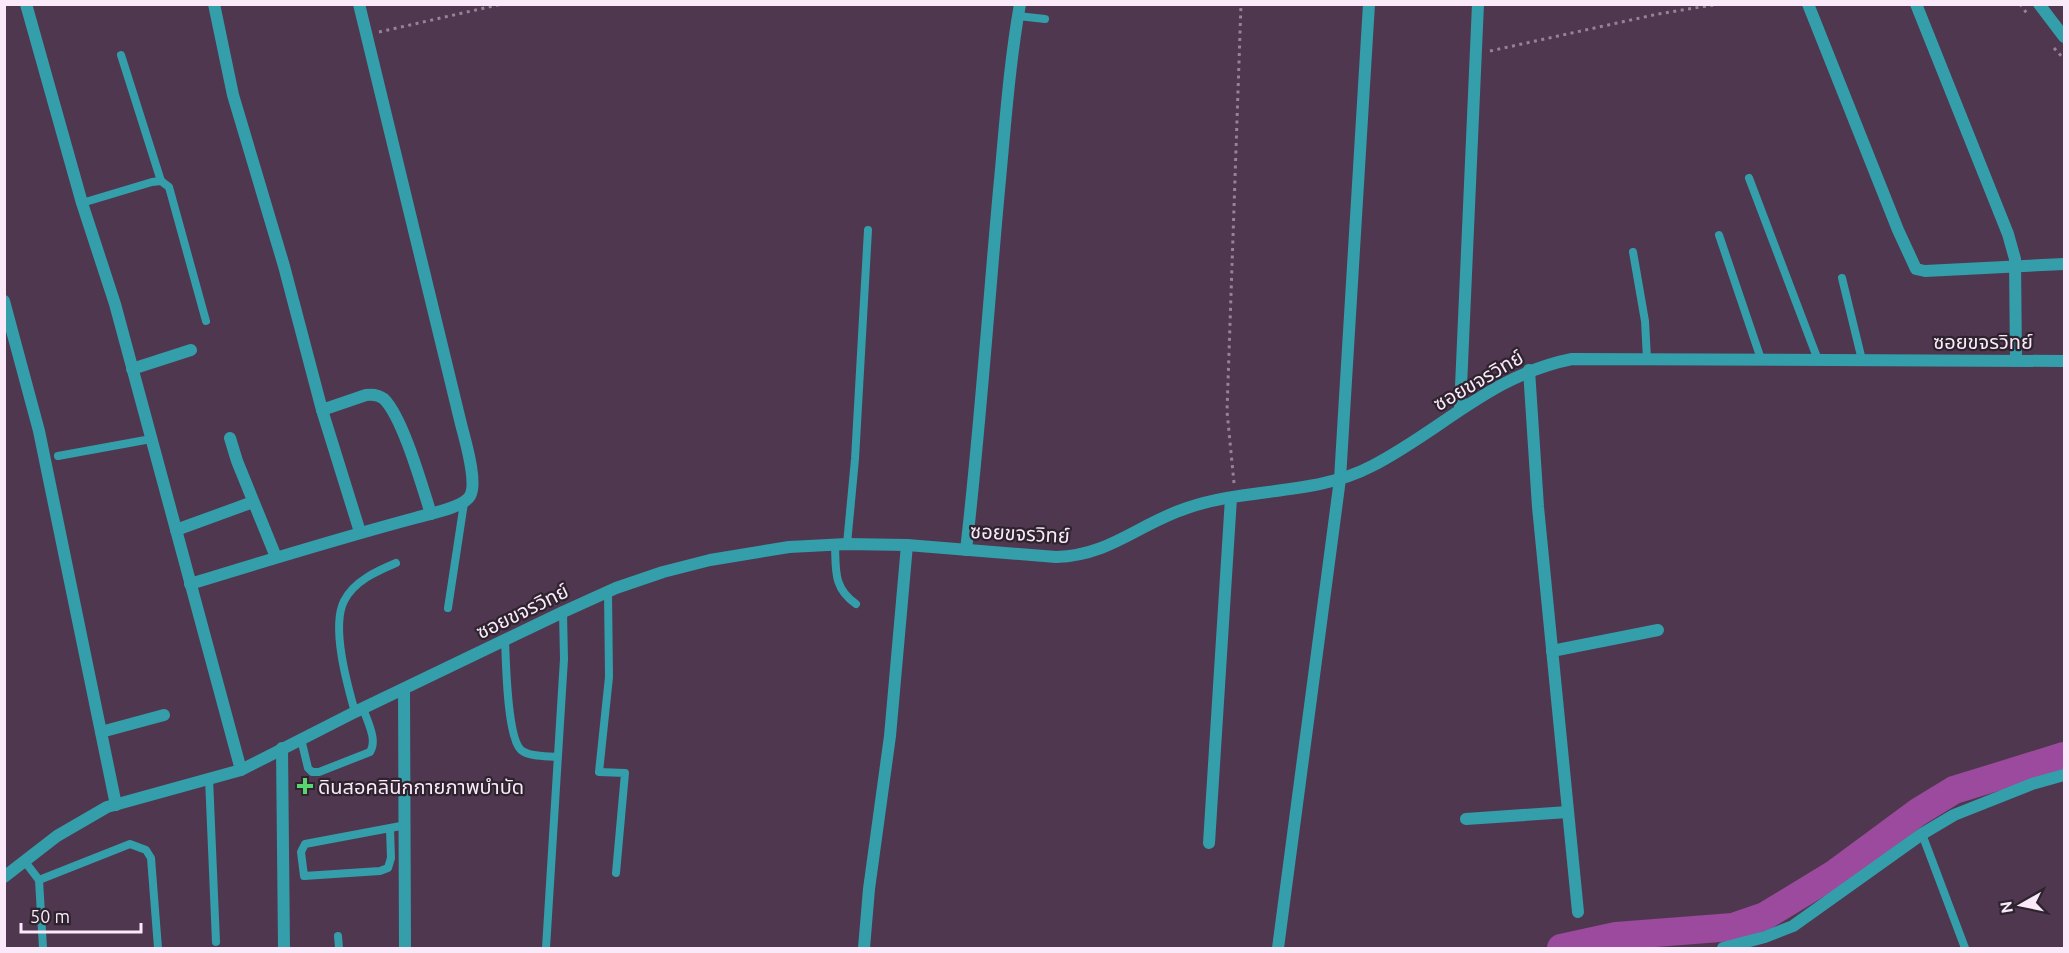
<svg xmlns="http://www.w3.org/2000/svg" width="2069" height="953" font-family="Ubuntu,'Noto Sans Thai',sans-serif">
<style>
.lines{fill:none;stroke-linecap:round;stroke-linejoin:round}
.river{stroke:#9c4a9d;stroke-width:28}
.path{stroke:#978296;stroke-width:3;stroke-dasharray:3 4.5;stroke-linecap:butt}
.service{stroke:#349eab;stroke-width:8}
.minor{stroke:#349eab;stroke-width:12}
.tertiary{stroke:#349eab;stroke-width:12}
.poi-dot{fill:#59d56f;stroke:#2e232e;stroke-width:2}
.labels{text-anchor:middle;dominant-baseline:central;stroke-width:4.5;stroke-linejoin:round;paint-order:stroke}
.street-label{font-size:20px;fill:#faeaf9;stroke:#2e232e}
.poi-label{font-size:20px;fill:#faeaf9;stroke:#2e232e;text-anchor:start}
</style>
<rect width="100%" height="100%" fill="#4f374f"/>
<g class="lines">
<polyline class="river" points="1561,948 1616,936 1733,927 1765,916 1834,874 1918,812 1954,790 2064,756"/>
<g class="path">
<polyline points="2020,4 2028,15"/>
<polyline points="379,32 502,4"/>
<polyline points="2054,48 2064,59"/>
<polyline points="1490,51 1658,14 1719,4"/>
<polyline points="1234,483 1227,411 1241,4"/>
</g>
<g class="service">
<polyline points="1018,16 1045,19"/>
<polyline points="121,55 161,181"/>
<polyline points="1749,178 1818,360"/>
<polyline points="82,203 152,182 161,181 169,187 206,321"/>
<polyline points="1719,235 1761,359"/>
<polyline points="1633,252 1645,321 1647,359"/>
<polyline points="1842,278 1862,360"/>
<polyline points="58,456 151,439"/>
<polyline points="847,544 855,459 868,230"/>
<path d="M 835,545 C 836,570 833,588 856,604"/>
<polyline points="608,592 609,677 599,772 625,773 616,873"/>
<polyline points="448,608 464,503"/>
<path d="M 505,640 C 506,662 507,737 521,750 C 529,757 547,756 557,757"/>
<path d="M 355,712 C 347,684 331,627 344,601 C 354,581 377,571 396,563"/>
<path d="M 301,739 L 308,768 L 312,772 L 319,772 L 370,752 C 378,740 367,721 363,708"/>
<polyline points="209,778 216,942"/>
<polyline points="390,829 391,858 388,868 380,871 304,876 301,852 305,844 406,825"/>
<polyline points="1922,834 1965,948"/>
<polyline points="26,863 39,880 43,948"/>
<polyline points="39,880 130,844 146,850 151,858 158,948"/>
<polyline points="338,936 339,948"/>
<polyline points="546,948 564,659 563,612"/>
</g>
<g class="minor">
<polyline points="26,4 82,203 115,304 241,770"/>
<polyline points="214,4 233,95 284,266 322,410 360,532"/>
<polyline points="1808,4 1898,230 1916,269 1925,271 2064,264"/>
<polyline points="1916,4 2008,234 2015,259 2016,361"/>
<polyline points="2039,4 2064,37"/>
<polyline points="4,301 39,431 116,805"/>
<polyline points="132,369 191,350"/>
<polyline points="1529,370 1538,507 1578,912"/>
<polyline points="1460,409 1478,4"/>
<path d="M 322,410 L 366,395 C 373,394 379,395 384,399 C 403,418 422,486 431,514"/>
<polyline points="230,438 237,461 276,557"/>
<polyline points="176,530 253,502"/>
<path d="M 966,550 C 980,430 988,310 999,190 C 1005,128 1009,66 1020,4"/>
<path d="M 190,584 C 265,561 340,538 415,518 C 428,514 463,508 470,496 C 478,482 465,440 461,424 L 359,4"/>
<polyline points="1552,651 1658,630"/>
<polyline points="404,690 405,948"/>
<polyline points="101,732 164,715"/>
<polyline points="282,748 284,948"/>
<polyline points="1466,819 1568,812"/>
<polyline points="1209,843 1231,498"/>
<polyline points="864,948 869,889 890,736 907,545"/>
<polyline points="1278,948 1340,479 1369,4"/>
<polyline points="1723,948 1765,937 1793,926 1922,834 1954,815 2032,784 2064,775"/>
</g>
<path class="tertiary" d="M 4,877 L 57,836 L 107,807 L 241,770 L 355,712 L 563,612 L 616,588 L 663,572 L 710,560 L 789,547 L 847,544 L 907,545 L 1056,557 C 1111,555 1138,524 1187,508 C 1247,487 1315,496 1372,466 C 1442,430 1491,375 1572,359 L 2064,361"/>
</g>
<path class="poi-dot" d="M302 777h6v6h6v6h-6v6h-6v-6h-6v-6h6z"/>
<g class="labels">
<g class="street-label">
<text x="1983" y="341">ซอยขจรวิทย์</text>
<text transform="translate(1478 380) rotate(-30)">ซอยขจรวิทย์</text>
<text transform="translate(1020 533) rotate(3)">ซอยขจรวิทย์</text>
<text transform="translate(522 611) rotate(-26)">ซอยขจรวิทย์</text>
</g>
<g class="poi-label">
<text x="318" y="786">ดินสอคลินิกกายภาพบำบัด</text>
</g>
</g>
<rect width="2069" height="953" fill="none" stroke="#faeaf9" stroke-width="12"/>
<g transform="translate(2021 905) rotate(261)" stroke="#2e232e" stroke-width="4.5" paint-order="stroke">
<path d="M0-4.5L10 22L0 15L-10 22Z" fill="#faeaf9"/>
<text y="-9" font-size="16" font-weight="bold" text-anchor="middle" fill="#faeaf9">N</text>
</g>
<path d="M21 923v9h120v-9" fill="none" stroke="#faeaf9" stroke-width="3"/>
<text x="30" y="923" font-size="18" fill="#faeaf9" stroke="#2e232e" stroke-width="4.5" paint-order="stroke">50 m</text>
</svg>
